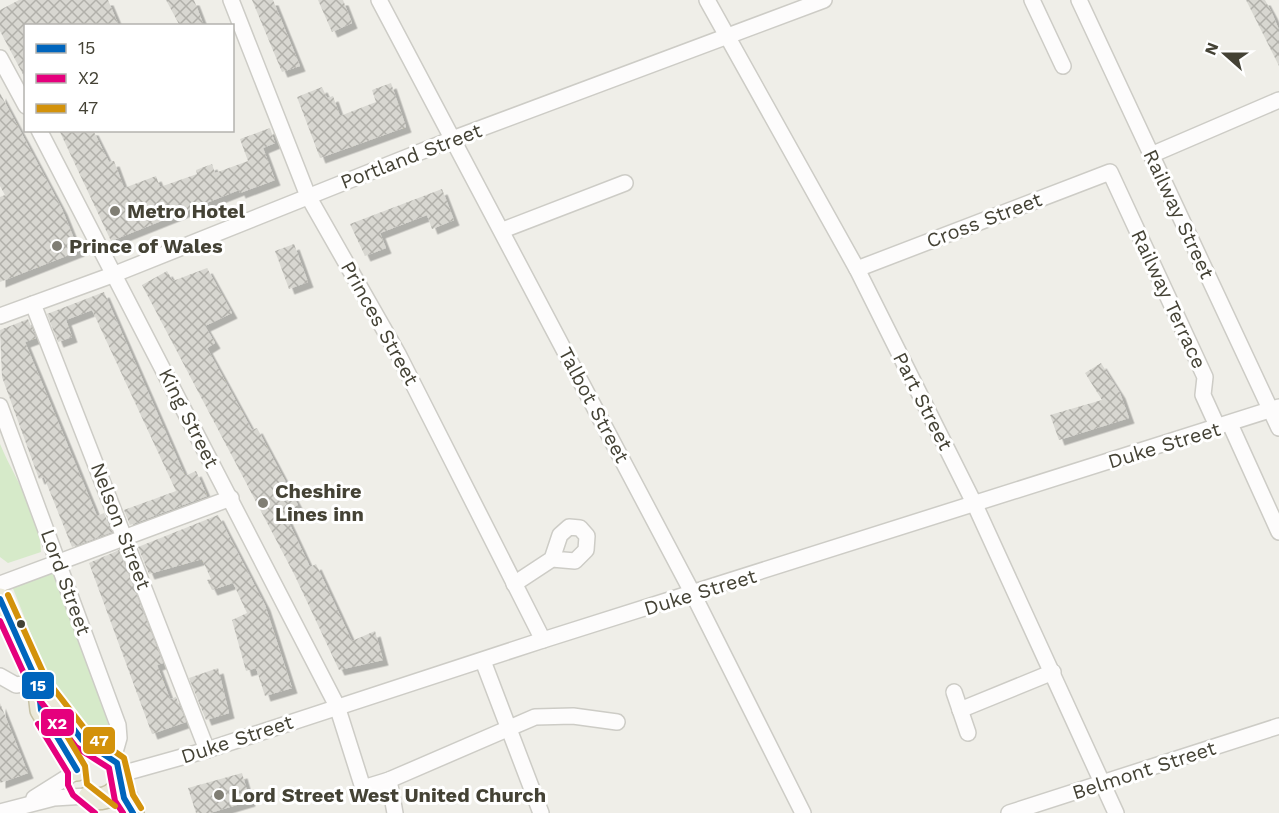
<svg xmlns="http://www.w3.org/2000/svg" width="1279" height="813" font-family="'Work Sans',sans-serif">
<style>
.green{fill:#d6eac9}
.building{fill:url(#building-cross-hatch);filter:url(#shadow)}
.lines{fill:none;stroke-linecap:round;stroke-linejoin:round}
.minor-casing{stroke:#cdccc6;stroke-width:18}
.highway-casing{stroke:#c6c1a4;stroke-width:24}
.minor{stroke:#fdfcfc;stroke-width:15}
.highway{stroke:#ebe9d9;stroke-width:21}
.bus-1-casing{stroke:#fff;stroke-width:10}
.bus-2-casing{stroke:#fff;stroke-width:10}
.bus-3-casing{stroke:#fff;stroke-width:10}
.bus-1{stroke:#0065bd;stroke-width:6}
.bus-2{stroke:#e5007d;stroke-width:6}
.bus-3{stroke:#d3920b;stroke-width:6}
.poi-dot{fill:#807e74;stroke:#fff;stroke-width:2}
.bus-dot{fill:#444235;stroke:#fff;stroke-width:2}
.labels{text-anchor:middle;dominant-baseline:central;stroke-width:6;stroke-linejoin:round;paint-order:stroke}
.street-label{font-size:20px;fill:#444235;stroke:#fff}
.poi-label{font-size:20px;font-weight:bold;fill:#444235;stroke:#fff;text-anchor:start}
.line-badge{stroke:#fff;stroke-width:2}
.badge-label{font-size:16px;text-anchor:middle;font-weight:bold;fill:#fff}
</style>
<defs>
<pattern id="building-cross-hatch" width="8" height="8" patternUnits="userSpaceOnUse" patternTransform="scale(1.5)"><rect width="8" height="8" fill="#d8d7d1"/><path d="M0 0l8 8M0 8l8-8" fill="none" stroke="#b1b0aa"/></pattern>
<filter id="shadow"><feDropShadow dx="5.5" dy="5.5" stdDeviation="0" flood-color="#0004"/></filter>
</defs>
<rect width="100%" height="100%" fill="#efeee8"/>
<g class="green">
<path d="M 0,444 C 15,480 40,513 41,552 L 8,563 L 0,557 Z"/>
<polygon points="54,570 108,723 110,741 106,746 85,736 55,694 12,586"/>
</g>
<g class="building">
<polygon points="19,0 108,0 119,26 26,26 26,80 0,31 0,10"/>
<polygon points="166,0 194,0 204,26 180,26"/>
<polygon points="252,0 273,0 300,66 282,72"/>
<polygon points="318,0 343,0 352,23 332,32"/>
<polygon points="1246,0 1265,0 1272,13 1279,30 1279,66"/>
<polygon points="391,83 406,127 320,158 297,97 322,87 327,98 333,96 340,116 376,102 372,90"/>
<polygon points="0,93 62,209 79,251 0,282 0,197 5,195 0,186"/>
<polygon points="270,128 275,143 263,148 275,180 240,193 239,190 111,241 59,130 93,130 109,162 114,161 124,188 156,176 160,187 197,174 196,170 212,164 215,173 248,161 240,139"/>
<polygon points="442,189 454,220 432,229 427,215 380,233 386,248 365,256 350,224"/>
<polygon points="294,244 308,282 289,289 275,251"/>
<polygon points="207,268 232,313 205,326 215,343 207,348 252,430 257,428 298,505 284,512 310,567 316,564 352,641 375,631 383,660 339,670 294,574 142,285 167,271 173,281"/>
<polygon points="104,292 185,476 196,471 207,496 130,525 124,510 176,491 92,310 66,320 72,337 58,342 47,314"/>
<polygon points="28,319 36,338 25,342 97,516 104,513 112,532 72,547 44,477 39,479 2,377 0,330"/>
<polygon points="1101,363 1120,393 1129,418 1059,440 1050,415 1102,400 1085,373"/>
<polygon points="218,515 265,605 292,688 265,696 256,668 246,671 232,620 247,613 233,583 212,590 207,580 211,579 202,559 149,574 138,547"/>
<polygon points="119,550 163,663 157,665 170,699 176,697 186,722 152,734 89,563"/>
<polygon points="218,668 229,713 206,720 189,678"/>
<polygon points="0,703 28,773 0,783"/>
<polygon points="242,773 250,801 210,813 196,813 188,788"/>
</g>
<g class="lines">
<g class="minor-casing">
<g id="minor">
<polyline points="231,0 308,196 398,354 543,640"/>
<polyline points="379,0 693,594 803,813"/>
<polyline points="707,0 857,269 975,505 1116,813"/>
<polyline points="1032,0 1063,66"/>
<polyline points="1079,0 1279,428"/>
<polyline points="0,58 26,106"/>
<polyline points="39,130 337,706 363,788 389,780 535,717 573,716 617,722"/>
<polyline points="1151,155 1279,100"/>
<polyline points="503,230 625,183"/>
<polyline points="857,269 1110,172 1205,377 1203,395 1218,428"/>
<polyline points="33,304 207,750"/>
<polyline points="0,316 115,274 455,138 824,0"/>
<polyline points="0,406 118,725 119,738 113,759"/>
<polyline points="1230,424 1279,532"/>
<polyline points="0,584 231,498"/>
<polyline points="514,584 552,559 560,535 569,527 580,528 587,536 586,550 575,561 552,559"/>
<polyline points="483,661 541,813"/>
<polyline points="0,676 16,685 37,682"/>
<polyline points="954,692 968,733"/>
<polyline points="960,710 1053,672"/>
<polyline points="121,774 207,750 543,640 1279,407"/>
<polyline points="389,780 395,813"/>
<polyline points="34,798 77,771"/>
<polyline points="0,812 54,798 87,796"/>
<polyline points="1009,813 1279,726"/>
</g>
</g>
<g class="highway-casing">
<g id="highway">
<polyline points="0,599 38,684 41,710 77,770"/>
<path d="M 38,684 C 54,702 65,723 81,740 C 91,749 108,752 116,763 C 132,783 110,805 89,797"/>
<polyline points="121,783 133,813"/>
</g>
</g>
<use href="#minor" class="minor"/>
<use href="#highway" class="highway"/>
<g class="bus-1-casing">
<g id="bus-1">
<polyline points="0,599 38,684 41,710 77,770"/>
<polyline points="61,712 82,740 117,763 124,798 133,813"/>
</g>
</g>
<g class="bus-2-casing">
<g id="bus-2">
<polyline points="0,621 31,689 76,747 109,768 115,801 123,813"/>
<polyline points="38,724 68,773 68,785 73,795 95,813"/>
</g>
</g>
<g class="bus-3-casing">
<g id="bus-3">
<polyline points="8,595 46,679 88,733 124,758 133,795 141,808"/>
<polyline points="54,714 85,766 87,784 115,806"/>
</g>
</g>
<use href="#bus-1" class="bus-1"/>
<use href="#bus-2" class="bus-2"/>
<use href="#bus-3" class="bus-3"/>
</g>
<g class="poi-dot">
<circle cx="115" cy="211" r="6"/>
<circle cx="57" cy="246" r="6"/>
<circle cx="263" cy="503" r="6"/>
<circle cx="219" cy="795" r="6"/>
</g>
<circle class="bus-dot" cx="21" cy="624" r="5"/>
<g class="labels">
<g class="street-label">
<text transform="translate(411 156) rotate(-21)">Portland Street</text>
<text transform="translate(1179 214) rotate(65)">Railway Street</text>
<text transform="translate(984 220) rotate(-21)">Cross Street</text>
<text transform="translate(1169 299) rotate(65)">Railway Terrace</text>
<text transform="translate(380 323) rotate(61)">Princes Street</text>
<text transform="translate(923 401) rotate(63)">Part Street</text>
<text transform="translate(594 405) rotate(62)">Talbot Street</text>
<text transform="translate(189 418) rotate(63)">King Street</text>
<text transform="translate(1164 445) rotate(-17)">Duke Street</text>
<text transform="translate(121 526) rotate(69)">Nelson Street</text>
<text transform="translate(66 582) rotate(70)">Lord Street</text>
<text transform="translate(700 592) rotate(-17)">Duke Street</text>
<text transform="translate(237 739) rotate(-18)">Duke Street</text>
<text transform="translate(1144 770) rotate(-18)">Belmont Street</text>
</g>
<g class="poi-label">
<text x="127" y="211">Metro Hotel</text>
<text x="69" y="246">Prince of Wales</text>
<text x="275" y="491">Cheshire<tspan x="275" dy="23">Lines inn</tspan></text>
<text x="231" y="795">Lord Street West United Church</text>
</g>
</g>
<g class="line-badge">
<rect x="21" y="671" width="34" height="29" rx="6" fill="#0065bd"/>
<rect x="40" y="708" width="35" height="29" rx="6" fill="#e5007d"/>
<rect x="82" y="726" width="34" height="29" rx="6" fill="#d3920b"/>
</g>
<g class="badge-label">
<text x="38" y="691">15</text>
<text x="57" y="729">X2</text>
<text x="99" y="746">47</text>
</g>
<rect x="24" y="24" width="210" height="108" fill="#ffffff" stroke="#b4b3ae" stroke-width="1.5"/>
<rect x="36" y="44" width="30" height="9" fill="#0065bd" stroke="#b4b3ae" stroke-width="1.5"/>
<text x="78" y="54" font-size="18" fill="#444235">15</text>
<rect x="36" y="74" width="30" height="9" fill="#e5007d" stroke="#b4b3ae" stroke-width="1.5"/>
<text x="78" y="84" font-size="18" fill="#444235">X2</text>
<rect x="36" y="104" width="30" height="9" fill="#d3920b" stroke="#b4b3ae" stroke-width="1.5"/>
<text x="78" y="114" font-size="18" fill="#444235">47</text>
<g transform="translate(1225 54) rotate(291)" stroke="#ffffff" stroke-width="4.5" paint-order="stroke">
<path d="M0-4.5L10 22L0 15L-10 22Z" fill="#444235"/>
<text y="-9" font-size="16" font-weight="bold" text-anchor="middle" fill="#444235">N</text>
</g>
</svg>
